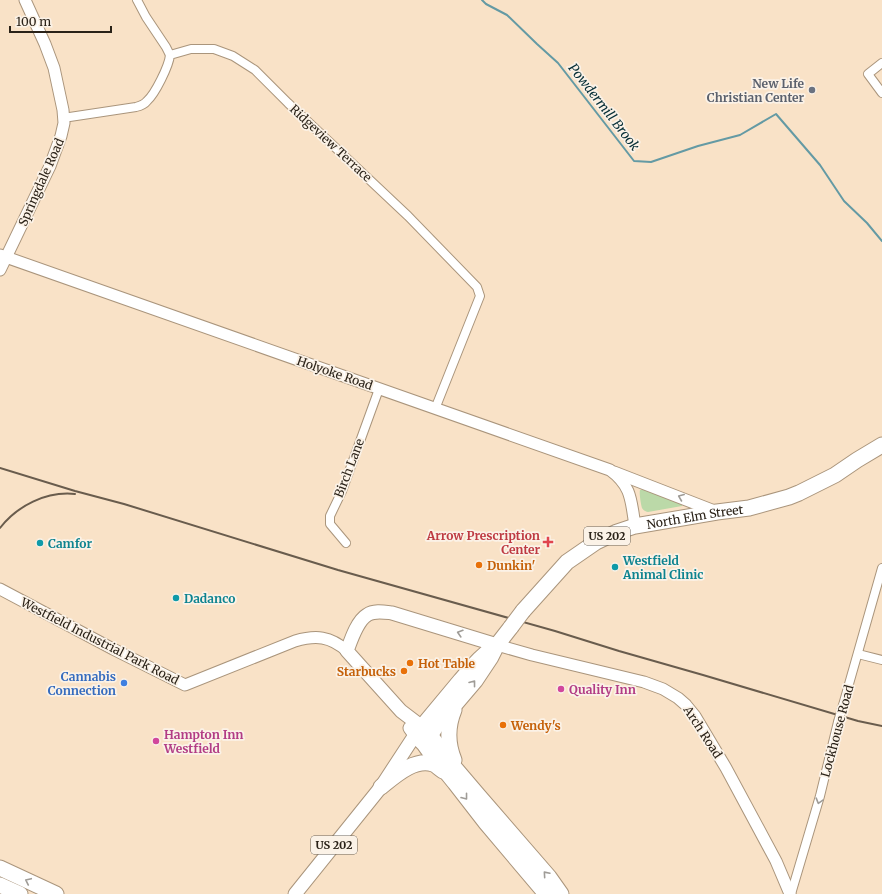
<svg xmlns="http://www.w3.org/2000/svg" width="882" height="894" font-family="Merriweather,serif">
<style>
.green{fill:#bbd9a8}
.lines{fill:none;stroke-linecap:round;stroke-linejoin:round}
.stream{stroke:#649aa4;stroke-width:2}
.street-casing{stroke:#aa957c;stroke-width:10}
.secondary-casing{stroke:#aa957c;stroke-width:13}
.primary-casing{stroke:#aa957c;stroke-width:15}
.highway-casing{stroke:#aa957c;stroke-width:17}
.street{stroke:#fff;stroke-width:8}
.secondary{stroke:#fff;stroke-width:11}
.primary{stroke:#fff;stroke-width:13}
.highway{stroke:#fff;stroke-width:15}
.rail{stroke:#695c4d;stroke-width:2}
.street-bridge-casing{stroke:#aa957c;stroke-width:10;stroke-linecap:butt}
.highway-bridge-casing{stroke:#aa957c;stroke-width:17;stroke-linecap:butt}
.street-bridge{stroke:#fff;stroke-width:8}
.highway-bridge{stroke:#fff;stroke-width:15}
.oneway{stroke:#9f9c97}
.worship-dot{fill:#6b7280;stroke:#fbf2e7;stroke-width:1.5}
.health-dot{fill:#e0444e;stroke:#fbf2e7;stroke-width:1.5}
.culture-dot{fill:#0f9aa8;stroke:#fbf2e7;stroke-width:1.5}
.food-dot{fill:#e8710a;stroke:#fbf2e7;stroke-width:1.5}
.shop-dot{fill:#3f7fe0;stroke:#fbf2e7;stroke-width:1.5}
.hotel-dot{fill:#d1479c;stroke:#fbf2e7;stroke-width:1.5}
.labels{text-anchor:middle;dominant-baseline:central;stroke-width:3.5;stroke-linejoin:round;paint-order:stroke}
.shield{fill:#fbf2e7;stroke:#696056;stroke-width:1}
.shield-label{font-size:11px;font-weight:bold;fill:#2a2218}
.worship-label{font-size:12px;font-weight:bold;fill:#5b616d;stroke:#fbf2e7;text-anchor:end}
.street-label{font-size:12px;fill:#2a2218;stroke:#fbf2e7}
.health-label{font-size:12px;font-weight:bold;fill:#be3a42;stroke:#fbf2e7;text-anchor:end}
.culture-label{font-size:12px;font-weight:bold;fill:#0d838f;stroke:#fbf2e7;text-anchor:start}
.food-label{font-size:12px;font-weight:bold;fill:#c56008;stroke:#fbf2e7;text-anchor:start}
.shop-label{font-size:12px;font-weight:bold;fill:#366cbe;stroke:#fbf2e7;text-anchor:end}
.hotel-label{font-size:12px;font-weight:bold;fill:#b23c85;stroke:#fbf2e7;text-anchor:start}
.water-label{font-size:13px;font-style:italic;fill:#072f37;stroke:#fbf2e7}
</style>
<rect width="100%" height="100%" fill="#f9e2c7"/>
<path class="green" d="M 643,489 L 682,503 L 682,506 L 648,512 C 645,511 644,511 642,508 C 641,505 639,493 640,490 Z"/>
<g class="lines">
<polyline class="stream" points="482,0 486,4 507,15 537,44 558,63 634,161 651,162 698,146 740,135 776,114 820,165 844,201 867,223 882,241"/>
<g class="street-casing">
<g id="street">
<polyline points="137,0 146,17 166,47 170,55"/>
<polyline points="882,63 868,74 882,93"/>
<path d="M 63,118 L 136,107 C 140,106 144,105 147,101 C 155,94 169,66 170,55 L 191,49 L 214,49 L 233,56 L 255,70 L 288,103 L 408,216 L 477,287 L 480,296 L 435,409"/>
<polyline points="346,543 330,524 330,516 342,491 379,389"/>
<polyline points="858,654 882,660"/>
<polyline points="843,705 882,568"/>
<polyline points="791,894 820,796 838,722"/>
</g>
</g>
<g class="secondary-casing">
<g id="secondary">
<path d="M 0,255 L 610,470 C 632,486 631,501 635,526"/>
<polyline points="0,270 50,166 61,136 64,123 63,110 54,68 45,44 25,0"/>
<polyline points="614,472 717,512"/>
<path d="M 0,589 L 113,649 L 185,685 L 295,641 C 316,635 330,636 347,651"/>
<polyline points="497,645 532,655 644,682 663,689 678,698 686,705 695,716 726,768 776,861 790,894"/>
</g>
</g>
<g class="primary-casing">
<g id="primary">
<path d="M 422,727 L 401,711 L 347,651 C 351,640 357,621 367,615 C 374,610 384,612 392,613 L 497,645"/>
<polyline points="295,894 381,787 415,735 410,728"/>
</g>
</g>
<g class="highway-casing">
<g id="highway">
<path id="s1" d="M 523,611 L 567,562 L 596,542 L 617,532 L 635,526 L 717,512 L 749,508 L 789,497 L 799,493 L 835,475 L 857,460 L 882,445"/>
<path d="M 497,645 C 482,654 472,667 460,681 C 445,699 430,717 415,735 L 424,744 L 429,751 L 455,783 L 486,823 L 546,894"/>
<polyline points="422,727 430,735 455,768 478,795 549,877 561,894"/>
<polyline points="425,744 435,728 475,681 491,657 497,645 511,627"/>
<path d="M 454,760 C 447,743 447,727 454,710"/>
<path d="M 381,787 C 395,776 414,758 433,764 C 436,765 440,769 443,771"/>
<polyline points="0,868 56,894"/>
<polyline points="0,885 20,894"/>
</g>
</g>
<use href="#street" class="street"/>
<use href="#secondary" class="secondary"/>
<use href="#primary" class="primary"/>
<use href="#highway" class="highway"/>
<g class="rail">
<polyline points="0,468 75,491 124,504 338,570 555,631 619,651 703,675 858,721 882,726"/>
<path d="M 0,528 C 17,506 46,491 75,494"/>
</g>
<g class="street-bridge-casing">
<polyline id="street-bridge" points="838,722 843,705"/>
</g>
<g class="highway-bridge-casing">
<polyline id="highway-bridge" points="511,627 523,611"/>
</g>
<use href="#street-bridge" class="street-bridge"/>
<use href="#highway-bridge" class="highway-bridge"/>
</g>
<defs><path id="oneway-chevron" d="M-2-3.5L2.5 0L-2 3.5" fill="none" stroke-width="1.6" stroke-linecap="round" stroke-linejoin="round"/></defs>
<g class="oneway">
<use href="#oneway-chevron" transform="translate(681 497) rotate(-158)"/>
<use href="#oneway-chevron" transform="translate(460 633) rotate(-163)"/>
<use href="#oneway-chevron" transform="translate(473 683) rotate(-52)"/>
<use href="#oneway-chevron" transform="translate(465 797) rotate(52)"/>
<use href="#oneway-chevron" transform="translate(819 801) rotate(106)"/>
<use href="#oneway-chevron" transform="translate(546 874) rotate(-131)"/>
<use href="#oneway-chevron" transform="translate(28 881) rotate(-155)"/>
</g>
<circle class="worship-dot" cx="812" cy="90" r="4"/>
<path class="health-dot" d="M546 536h4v4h4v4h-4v4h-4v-4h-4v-4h4z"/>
<g class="culture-dot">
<circle cx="40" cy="543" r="4"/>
<circle cx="615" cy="567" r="4"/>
<circle cx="176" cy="598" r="4"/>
</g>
<g class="food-dot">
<circle cx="479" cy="565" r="4"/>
<circle cx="410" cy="663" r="4"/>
<circle cx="404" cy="671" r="4"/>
<circle cx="503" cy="725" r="4"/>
</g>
<circle class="shop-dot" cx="124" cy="683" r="4"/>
<g class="hotel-dot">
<circle cx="561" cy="689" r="4"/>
<circle cx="156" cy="741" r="4"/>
</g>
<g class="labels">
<g class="shield">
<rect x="584" y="527" width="46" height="18" rx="3"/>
<rect x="311" y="836" width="46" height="18" rx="3"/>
</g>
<g class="shield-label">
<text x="607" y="536">US 202</text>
<text x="334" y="845">US 202</text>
</g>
<g class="worship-label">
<text x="804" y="83">New Life<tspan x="804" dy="14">Christian Center</tspan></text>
</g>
<g class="street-label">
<text transform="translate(331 143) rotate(43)">Ridgeview Terrace</text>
<text transform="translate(41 182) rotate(-66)">Springdale Road</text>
<text transform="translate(335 373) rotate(19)">Holyoke Road</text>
<text transform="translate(349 468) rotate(-69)">Birch Lane</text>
<text stroke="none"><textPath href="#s1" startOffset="204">North Elm Street</textPath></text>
<text transform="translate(100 641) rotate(27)">Westfield Industrial Park Road</text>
<text transform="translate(837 731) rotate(-75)">Lockhouse Road</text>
<text transform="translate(703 732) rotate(57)">Arch Road</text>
</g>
<g class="health-label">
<text x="540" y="535">Arrow Prescription<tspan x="540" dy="14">Center</tspan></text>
</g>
<g class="culture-label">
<text x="48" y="543">Camfor</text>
<text x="623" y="560">Westfield<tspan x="623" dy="14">Animal Clinic</tspan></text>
<text x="184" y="598">Dadanco</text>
</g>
<g class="food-label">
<text x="487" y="565">Dunkin'</text>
<text x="418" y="663">Hot Table</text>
<text x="396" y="671" text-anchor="end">Starbucks</text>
<text x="511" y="725">Wendy's</text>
</g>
<g class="shop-label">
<text x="116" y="676">Cannabis<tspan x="116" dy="14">Connection</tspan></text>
</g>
<g class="hotel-label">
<text x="569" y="689">Quality Inn</text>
<text x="164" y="734">Hampton Inn<tspan x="164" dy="14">Westfield</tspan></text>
</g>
<g class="water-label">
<text transform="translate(604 107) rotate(52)">Powdermill Brook</text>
</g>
</g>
<path d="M10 26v6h101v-6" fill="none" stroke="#2a2218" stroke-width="2"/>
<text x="16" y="26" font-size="12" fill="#2a2218" stroke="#fbf2e7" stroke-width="3" paint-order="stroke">100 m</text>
</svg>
